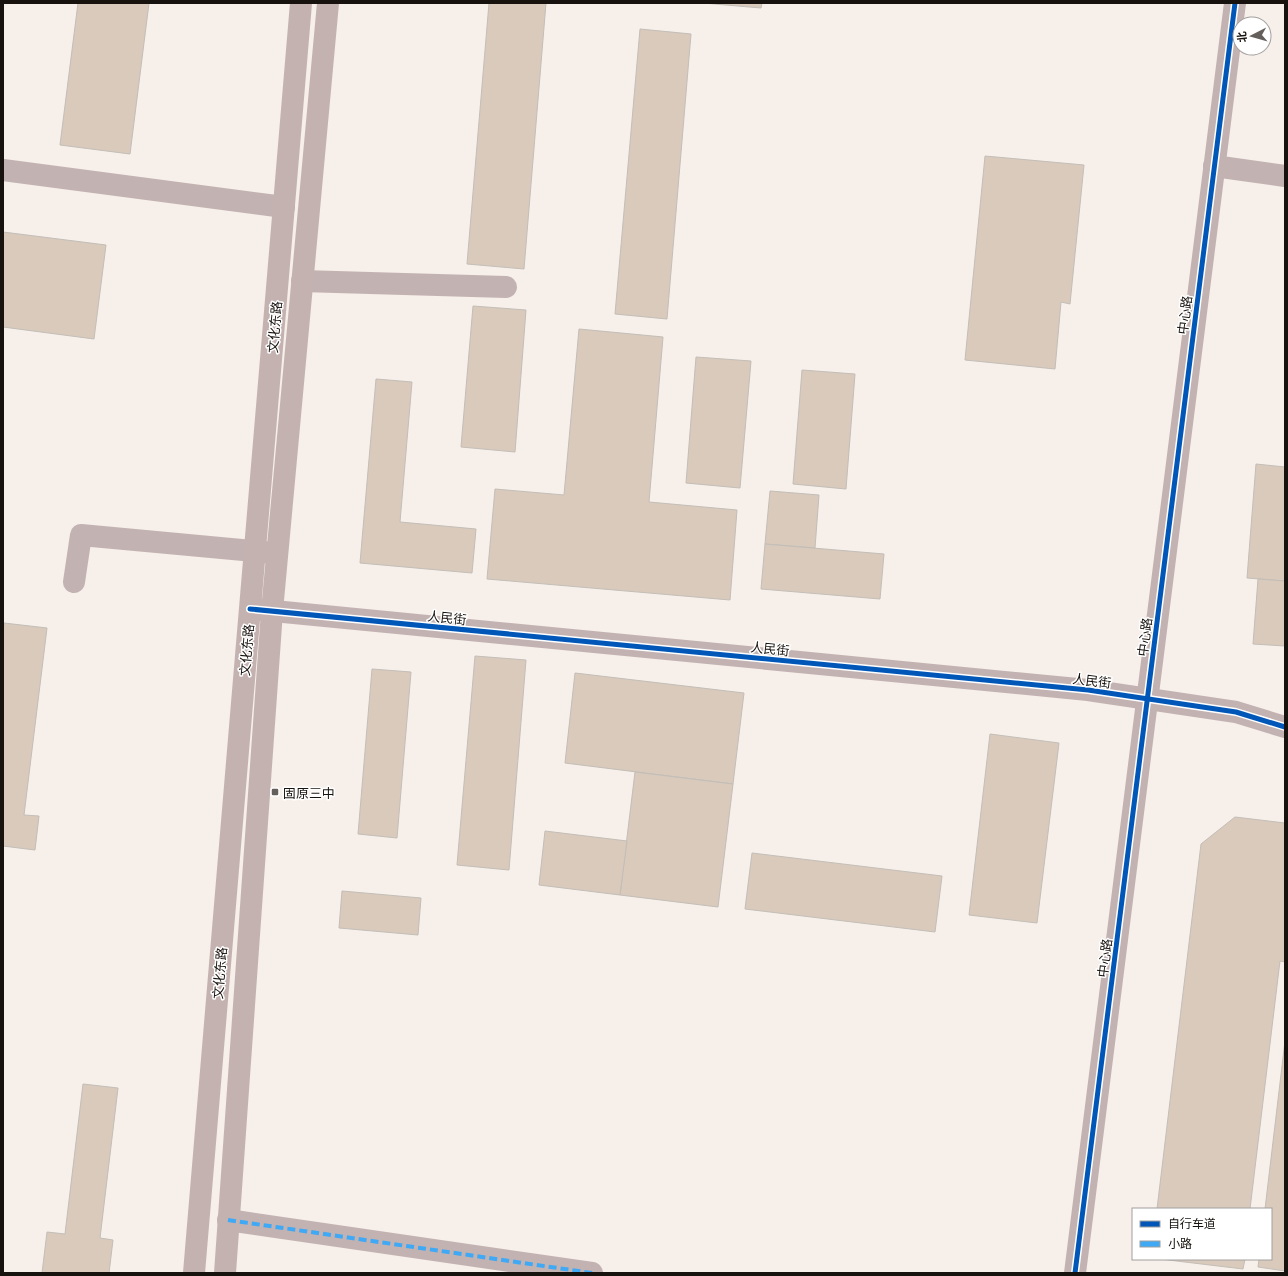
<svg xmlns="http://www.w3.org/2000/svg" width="1288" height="1276" font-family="'Playfair Display','Noto Sans SC',serif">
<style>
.building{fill:#d9cabc;stroke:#c3beb8}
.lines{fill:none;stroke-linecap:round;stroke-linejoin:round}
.minor{stroke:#c3b2b2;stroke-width:22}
.major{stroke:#c4b2b1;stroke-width:22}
.quiet{stroke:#3fa9f5;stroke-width:4;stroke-dasharray:8 4;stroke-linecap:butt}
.cycleway-casing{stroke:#fff;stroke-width:8}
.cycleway{stroke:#0057b8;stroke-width:5}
.poi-dot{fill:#655f5b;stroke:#fff;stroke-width:1.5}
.labels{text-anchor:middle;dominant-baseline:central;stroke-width:3;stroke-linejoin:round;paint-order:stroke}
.street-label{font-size:13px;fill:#17120e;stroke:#fff}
.poi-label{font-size:13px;fill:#17120e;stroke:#fff;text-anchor:start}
</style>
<rect width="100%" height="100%" fill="#f7efe9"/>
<g class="building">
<polygon points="78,3 149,3 130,154 60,145"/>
<polygon points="489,3 546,3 524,269 467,264"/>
<polygon points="703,3 762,3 761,8"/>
<polygon points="640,29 691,34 667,319 615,314"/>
<polygon points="985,156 1084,165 1070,304 1061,302 1055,369 965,360"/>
<polygon points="3,232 106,245 94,339 3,327"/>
<polygon points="473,306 526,310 515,452 461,447"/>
<polygon points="579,329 663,337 649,502 737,510 730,600 487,579 495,489 564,495"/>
<polygon points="696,357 751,361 740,488 686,483"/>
<polygon points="802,370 855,374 846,489 793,484"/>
<polygon points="376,379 412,382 400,522 476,529 472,573 360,563"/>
<polygon points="1256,464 1285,467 1285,581 1247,578"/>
<polygon points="770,491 819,495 815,548 765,544"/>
<polygon points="765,544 884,554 880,599 761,589"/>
<polygon points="1258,579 1285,581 1285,646 1253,644"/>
<polygon points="4,623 47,628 24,815 39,816 35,850 3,846 3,633"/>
<polygon points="475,656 526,660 509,870 457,865"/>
<polygon points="372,669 411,672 397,838 358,834"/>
<polygon points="575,673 744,693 733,784 565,763"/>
<polygon points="990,734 1059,743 1037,923 969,915"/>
<polygon points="635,772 733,784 718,907 620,895"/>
<polygon points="1235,817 1285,823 1285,962 1280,961 1250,1209 1157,1209 1201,844"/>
<polygon points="545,831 627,841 620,895 539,885"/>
<polygon points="752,853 942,876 935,932 745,909"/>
<polygon points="342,891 421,898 418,935 339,928"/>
<polygon points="1285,1041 1285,1271 1258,1267 1259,1259 1271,1259 1271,1209 1265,1209"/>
<polygon points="83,1084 118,1088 100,1238 113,1240 109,1273 42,1273 47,1232 65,1234"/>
<polygon points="1160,1259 1245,1259 1243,1269"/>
</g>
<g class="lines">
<g class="minor">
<polyline points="1214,166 1285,176"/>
<polyline points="3,170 284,207"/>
<polyline points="302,281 506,287"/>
<polyline points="74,582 81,535 274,553"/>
<polyline points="253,609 1088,690 1236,712 1285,727"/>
<polyline points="228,1220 592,1273"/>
<polyline points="1075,1273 1235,3"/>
</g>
<g class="major">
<polyline points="194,1273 301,3"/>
<polyline points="225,1273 272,611 328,3"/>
</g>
<polyline class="quiet" points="228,1220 592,1273"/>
<g class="cycleway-casing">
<g id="cycleway">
<polyline points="250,609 1088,690 1236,712 1285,727"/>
<polyline points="1075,1273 1235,3"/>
</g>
</g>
<use href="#cycleway" class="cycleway"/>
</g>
<rect class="poi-dot" x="271" y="788" width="8" height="8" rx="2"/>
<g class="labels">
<g class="street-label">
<text transform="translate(1184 315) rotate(-83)">中心路</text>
<text transform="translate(274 327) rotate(-85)">文化东路</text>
<text transform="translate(447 617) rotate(6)">人民街</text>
<text transform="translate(1144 637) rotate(-83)">中心路</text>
<text transform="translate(770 648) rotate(6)">人民街</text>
<text transform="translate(246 650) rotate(-85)">文化东路</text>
<text transform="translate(1092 680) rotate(7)">人民街</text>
<text transform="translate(1104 958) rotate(-83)">中心路</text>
<text transform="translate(219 973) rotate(-85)">文化东路</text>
</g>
<g class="poi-label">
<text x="283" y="792">固原三中</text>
</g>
</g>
<rect width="1288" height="1276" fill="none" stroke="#17120e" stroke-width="8"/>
<rect x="1132" y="1208" width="140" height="52" fill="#ffffff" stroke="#a2a09f"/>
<rect x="1140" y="1221" width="20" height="6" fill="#0057b8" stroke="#a2a09f"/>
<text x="1168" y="1228" font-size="12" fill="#17120e">自行车道</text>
<rect x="1140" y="1241" width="20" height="6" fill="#3fa9f5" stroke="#a2a09f"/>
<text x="1168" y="1248" font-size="12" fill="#17120e">小路</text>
<g transform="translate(1252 36) rotate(264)"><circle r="19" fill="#ffffff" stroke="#a2a09f"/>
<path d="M0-3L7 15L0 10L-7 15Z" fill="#655f5b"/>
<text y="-6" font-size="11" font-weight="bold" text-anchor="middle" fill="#17120e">北</text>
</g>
</svg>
